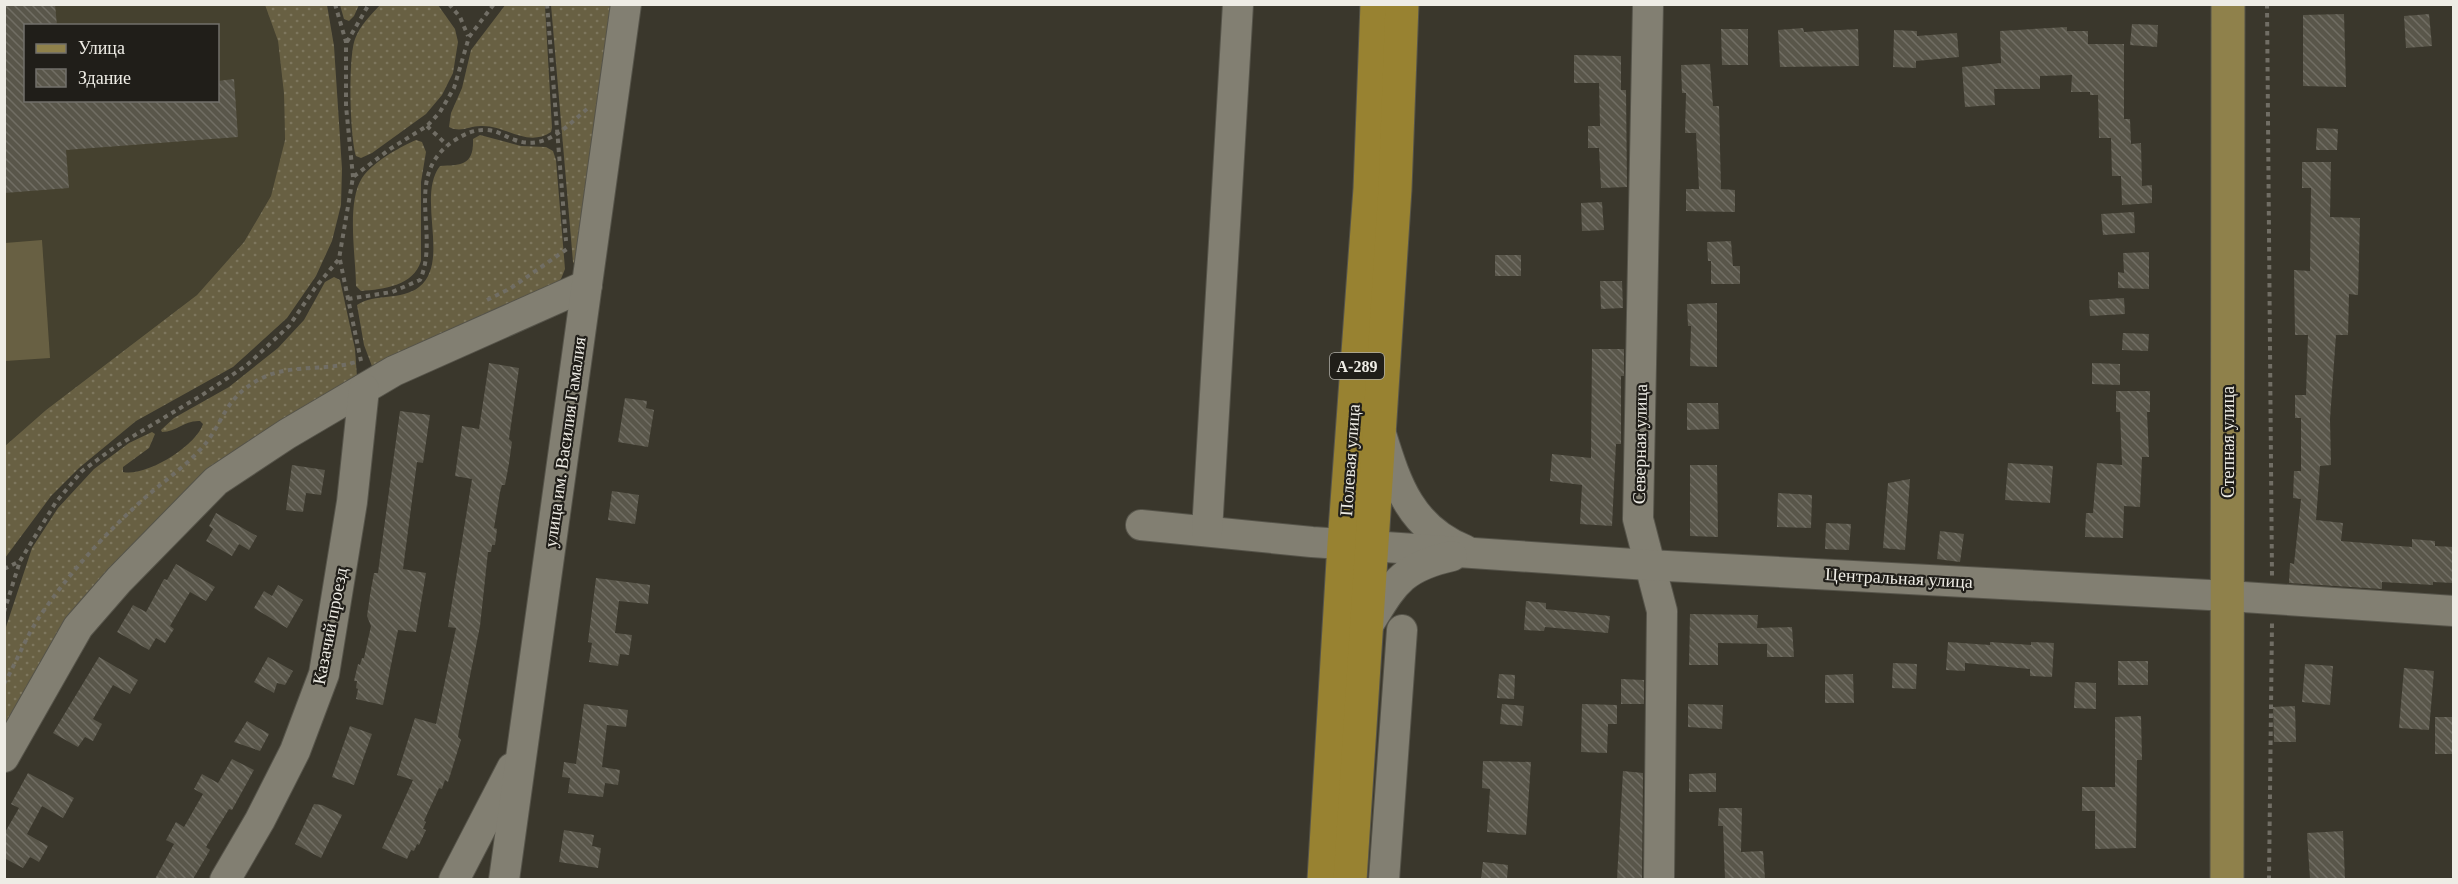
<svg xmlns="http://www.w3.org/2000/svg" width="2458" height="884" font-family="Georgia,serif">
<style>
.built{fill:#45412f;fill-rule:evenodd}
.grass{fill:url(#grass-dots)}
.pitch{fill:#686043}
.building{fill:url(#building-back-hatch)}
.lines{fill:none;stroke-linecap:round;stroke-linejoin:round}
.minor-casing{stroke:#56544a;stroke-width:32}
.major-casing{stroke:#56544a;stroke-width:35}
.highway-casing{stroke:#56544a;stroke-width:35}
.path{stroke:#716e65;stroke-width:4;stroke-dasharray:4.5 4.5;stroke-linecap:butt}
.minor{stroke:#827f72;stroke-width:30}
.major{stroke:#8f814b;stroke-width:33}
.highway{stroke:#988231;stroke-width:33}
.labels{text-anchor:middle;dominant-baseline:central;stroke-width:4.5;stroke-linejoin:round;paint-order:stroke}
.shield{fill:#201e19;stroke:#b0aea8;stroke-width:1.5}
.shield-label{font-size:16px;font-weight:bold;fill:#eeece5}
.street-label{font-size:18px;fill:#eeece5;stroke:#201e19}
</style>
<defs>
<pattern id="grass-dots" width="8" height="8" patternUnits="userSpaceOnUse" patternTransform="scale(1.5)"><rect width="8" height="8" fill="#686043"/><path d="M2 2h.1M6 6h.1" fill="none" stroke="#7e775e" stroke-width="1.8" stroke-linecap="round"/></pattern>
<pattern id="building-back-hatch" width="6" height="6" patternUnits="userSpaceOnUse" patternTransform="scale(1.5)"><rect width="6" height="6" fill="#59564a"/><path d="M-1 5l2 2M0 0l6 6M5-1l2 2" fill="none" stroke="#716e64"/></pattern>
</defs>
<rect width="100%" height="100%" fill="#3a372c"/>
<path class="built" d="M 5,5 L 265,5 L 278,41 L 284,94 L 285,140 L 271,196 L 244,242 L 197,295 L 46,410 L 5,446 ZM 26,26 L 218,26 L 218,100 L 26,100 Z"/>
<g class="grass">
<path d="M 506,4 L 545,6 L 552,128 L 551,132 C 527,148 506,125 481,126 C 469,126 461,133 449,127 L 451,113 L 462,88 L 471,50 Z"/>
<polygon points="265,5 327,5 334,46 342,169 341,205 332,241 316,276 287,318 233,367 136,421 79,468 51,496 5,558 5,446 46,410 197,295 244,242 271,196 285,140 284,94 278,41"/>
<polygon points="340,5 340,4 359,5 354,16 349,21 344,19"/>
<path d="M 438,5 L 455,29 L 458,42 L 453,73 L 442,95 L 426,114 L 372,153 L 361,158 L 356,156 C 350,136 348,58 355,39 C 360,25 371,15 380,5 Z"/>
<polygon points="551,5 620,5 575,265 573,262"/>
<path d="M 480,135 L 521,146 L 546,147 L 553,151 L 556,160 L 565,269 L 561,279 L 554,285 L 373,369 L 364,345 L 357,305 C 375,293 401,301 419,287 C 451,262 416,197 440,166 C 461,165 474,166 473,139 Z"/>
<path d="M 416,140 L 422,142 L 426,152 L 421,182 L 421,261 C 413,286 384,289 361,291 L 356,286 C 356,258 346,203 362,178 C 373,162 398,148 416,140 Z"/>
<path d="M 334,277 L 340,280 L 355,349 L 357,377 L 239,453 L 5,731 L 5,630 L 32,548 L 58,508 L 94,469 L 129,443 L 152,432 L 155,434 L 149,448 L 123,467 L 123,472 C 146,477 196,446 203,424 L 200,421 C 184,420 177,432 162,432 L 161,430 L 174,418 L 229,387 L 278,348 L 304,320 L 325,282 Z"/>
</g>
<polygon class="pitch" points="42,240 50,358 5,361 5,243"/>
<g class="building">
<polygon points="4,4 55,4 57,26 26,26 26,100 218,100 218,81 234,79 238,137 66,150 69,188 4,193"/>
<polygon points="2344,14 2346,87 2303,86 2303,15"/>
<polygon points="2429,14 2432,46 2406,48 2404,16"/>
<polygon points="2132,24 2158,25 2157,47 2130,45"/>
<polygon points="2067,27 2067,31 2088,31 2088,44 2124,44 2124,119 2130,119 2131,144 2141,143 2142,186 2152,185 2152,203 2122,205 2121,176 2112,176 2111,138 2099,138 2098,95 2090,95 2090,92 2071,92 2072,75 2040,76 2040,89 1994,89 1995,105 1965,107 1962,67 2001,63 2000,31"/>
<polygon points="1803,28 1804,32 1858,29 1859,66 1780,67 1778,30"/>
<polygon points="1721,29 1748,29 1748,65 1722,65"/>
<polygon points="1894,30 1917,31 1917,36 1957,33 1959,57 1916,61 1916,68 1893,67"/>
<polygon points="1574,55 1621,56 1621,90 1626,90 1627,187 1601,188 1599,148 1588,148 1588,126 1600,126 1599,83 1574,83"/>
<polygon points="1710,64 1713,106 1719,106 1721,189 1735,190 1735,212 1686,211 1686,189 1699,189 1696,133 1685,133 1686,93 1682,93 1681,65"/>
<polygon points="2317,128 2338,129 2337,150 2316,150"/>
<polygon points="2302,162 2331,162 2330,217 2360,218 2358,295 2349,294 2348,335 2336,335 2330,419 2331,465 2320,466 2316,520 2343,523 2341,541 2412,547 2412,539 2435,541 2435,546 2454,547 2454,583 2433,582 2433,585 2382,582 2382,589 2289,583 2290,563 2294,564 2301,499 2293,498 2294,471 2301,471 2301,418 2295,418 2295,395 2306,395 2308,335 2295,335 2294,270 2310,271 2311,188 2302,188"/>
<polygon points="1602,202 1604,230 1582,231 1581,203"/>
<polygon points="2134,212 2135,233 2103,235 2101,214"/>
<polygon points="1731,241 1733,266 1740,266 1740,284 1711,284 1711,261 1708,261 1707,242"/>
<polygon points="2149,252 2149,289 2118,288 2118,272 2124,273 2123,253"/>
<rect x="1495" y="255" width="26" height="21"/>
<polygon points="1600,281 1622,281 1623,308 1601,309"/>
<polygon points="2124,298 2125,314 2090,316 2089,300"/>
<polygon points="1717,303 1717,367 1690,366 1691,326 1688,326 1687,304"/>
<polygon points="2123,333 2149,334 2148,351 2122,350"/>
<polygon points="1592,349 1624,349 1624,376 1621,376 1621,444 1616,444 1612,526 1580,524 1582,485 1550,481 1552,454 1591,458"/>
<polygon points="489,363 519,368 509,439 512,442 509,463 505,485 502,485 500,492 494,528 497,529 495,545 492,545 491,552 488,552 480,626 459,731 458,737 461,740 448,782 445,780 442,789 439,788 424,821 426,822 423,829 426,830 419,845 417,844 414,851 411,850 407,859 382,848 413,780 397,775 415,718 436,724 456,628 448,627 472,479 455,476 462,426 479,429"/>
<polygon points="2092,363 2120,364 2120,385 2092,384"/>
<polygon points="2116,391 2150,391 2150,412 2147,412 2149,457 2142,457 2140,507 2124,506 2123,538 2085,537 2086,513 2093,513 2097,463 2122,465 2120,412 2116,412"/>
<polygon points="625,398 647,401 646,408 654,410 648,447 618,442"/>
<polygon points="1687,403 1718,403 1719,429 1687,430"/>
<polygon points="400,411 430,415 423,463 417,462 403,569 426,573 416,632 398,630 383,705 356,699 358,689 356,688 357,681 354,681 358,664 360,665 362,658 364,658 371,626 367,616 370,595 374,573 378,573 379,565"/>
<polygon points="2008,463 2053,466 2050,503 2005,500"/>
<polygon points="292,465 325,470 321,495 306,493 303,512 286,510"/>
<polygon points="1690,465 1717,465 1718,537 1690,536"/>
<polygon points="1910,479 1905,550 1883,548 1888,483"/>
<polygon points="612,491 639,495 635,524 608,520"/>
<polygon points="1778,493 1812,495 1811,528 1777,527"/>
<polygon points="216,513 257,536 249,550 239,544 232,556 206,541 213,529 209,526"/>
<polygon points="1826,523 1851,524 1849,550 1825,549"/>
<polygon points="1940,531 1964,534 1960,562 1937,559"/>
<polygon points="176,564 215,587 206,601 190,592 170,626 174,629 165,643 156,638 149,650 117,632 133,605 146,612 164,579 167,580"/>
<polygon points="596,578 650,585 648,604 619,601 615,633 632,635 629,655 620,654 618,666 589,662 592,643 588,642"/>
<polygon points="278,585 303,600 287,628 254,608 264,591 272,596"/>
<polygon points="1526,601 1546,603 1546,609 1610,616 1608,633 1545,627 1544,631 1524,630"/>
<polygon points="1690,614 1758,615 1757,628 1792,627 1794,657 1767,657 1767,644 1718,643 1718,665 1689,665"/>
<polygon points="1948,642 1990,645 1990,642 2031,645 2031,642 2054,643 2052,677 2030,676 2030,669 1965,663 1965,671 1946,670"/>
<polygon points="99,657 138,680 130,694 113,685 93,719 102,724 93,741 85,737 78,747 53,733"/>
<polygon points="268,657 293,671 285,685 277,683 274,693 254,682"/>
<rect x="2118" y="661" width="30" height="24"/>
<polygon points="1893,663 1917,664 1916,689 1892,688"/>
<polygon points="2305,664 2333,666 2330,705 2302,702"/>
<polygon points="2404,668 2434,671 2429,730 2399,728"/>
<polygon points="1499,674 1515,675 1514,699 1497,698"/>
<polygon points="1853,674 1854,703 1825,703 1825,675"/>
<polygon points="1621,679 1644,680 1644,704 1621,704"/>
<polygon points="2075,682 2096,683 2096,709 2074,708"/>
<polygon points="584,704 628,710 626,727 607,725 602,767 620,770 618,785 605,783 603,797 568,793 570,778 562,777 564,762 576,764"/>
<polygon points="1502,704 1524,706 1522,726 1500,724"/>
<polygon points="1582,704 1617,705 1617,724 1608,724 1607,753 1581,752"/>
<polygon points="1688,704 1723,705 1722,729 1688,727"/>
<polygon points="2295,706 2296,742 2274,742 2273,707"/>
<polygon points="2141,716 2142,760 2137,760 2136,848 2095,849 2095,811 2082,811 2082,787 2115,787 2115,717"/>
<rect x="2435" y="717" width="19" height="37"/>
<polygon points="247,721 269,734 260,751 234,742"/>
<polygon points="350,726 372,734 354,785 332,777"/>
<polygon points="232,759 254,770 232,810 229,809 206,847 210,850 193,879 155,879 174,844 166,840 176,822 184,827 203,794 194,789 202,774 218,783"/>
<polygon points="1483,761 1531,762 1526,835 1487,832 1490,789 1482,788"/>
<polygon points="1623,771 1643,773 1642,879 1617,879"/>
<polygon points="28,773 74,798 63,818 42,806 27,834 48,846 39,862 30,857 23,868 4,858 4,834 19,808 11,804"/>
<polygon points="1716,773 1716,792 1689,792 1689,774"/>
<polygon points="314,804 322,805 342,815 321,858 295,844"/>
<polygon points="1719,808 1742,808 1741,852 1763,851 1765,879 1725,879 1723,826 1718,826"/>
<polygon points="564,830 594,835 592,846 601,848 598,868 559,862"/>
<polygon points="2343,831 2345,879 2310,879 2307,833"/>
<polygon points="1483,862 1508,865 1507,879 1481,879"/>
</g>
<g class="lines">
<g class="minor-casing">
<g id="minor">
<polyline points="1648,4 1638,519 1662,611 1659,880"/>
<path d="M 1381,434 C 1397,486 1411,528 1465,550"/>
<polyline points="1141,525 1312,542 1648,565 2228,596 2454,611"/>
<polyline points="1207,531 1238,4"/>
<path d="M 1365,630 C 1393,586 1398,568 1452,556"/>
<polyline points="4,757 78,627 119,580 216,481 287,434 394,371 587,285"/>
<polyline points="225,880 260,820 295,751 324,674 352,502 364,389"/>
<polyline points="454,880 512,768"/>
<polyline points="504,880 626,4"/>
<polyline points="1384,880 1402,630"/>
</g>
</g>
<g class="major-casing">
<polyline id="major" points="2227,880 2228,4"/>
</g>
<g class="highway-casing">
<g id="highway">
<polyline points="1324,880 1344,544 1370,189 1377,4"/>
<polyline points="1350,880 1395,189 1402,4"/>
</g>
</g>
<g class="path">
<polyline points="335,4 346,42 346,106 353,177"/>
<polyline points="449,4 460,17 468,36"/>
<polyline points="547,4 566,241"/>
<polyline points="2267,4 2272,577"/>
<polyline points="347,42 369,4"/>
<polyline points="427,126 447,145"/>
<polyline points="340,260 361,361"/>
<path d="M 348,299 L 392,292 L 420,280 C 441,233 401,175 455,140 C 465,134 472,130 485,130 C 497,130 504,136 515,140 C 545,151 566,127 587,109"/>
<polyline points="487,300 511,288 567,249"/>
<polyline points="4,569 20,561 56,502 82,471 115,447 202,395 247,365 289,326 315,288 339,259 353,177 390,149 427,126 440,112 454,88 469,37 494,4"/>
<polyline points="4,612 20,561"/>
<path d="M 4,684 C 16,663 25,639 38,619 C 66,577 100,539 137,505 C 157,486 180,471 199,451 C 225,424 221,400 260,379 C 290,363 327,372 359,361"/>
<polyline points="2269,880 2272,623"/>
</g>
<use href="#minor" class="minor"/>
<use href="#major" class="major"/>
<use href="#highway" class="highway"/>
</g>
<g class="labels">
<rect class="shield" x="1330" y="353" width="54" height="26" rx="4.5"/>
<g class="shield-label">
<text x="1357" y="366">А-289</text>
</g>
<g class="street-label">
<text transform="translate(565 442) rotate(-82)">улица им. Василия Гамалия</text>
<text transform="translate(2228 442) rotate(-90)">Степная улица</text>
<text transform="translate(1640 444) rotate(-89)">Северная улица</text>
<text transform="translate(1350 460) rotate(-86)">Полевая улица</text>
<text transform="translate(1899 578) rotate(3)">Центральная улица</text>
<text transform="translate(330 626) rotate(-79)">Казачий проезд</text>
</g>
</g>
<rect width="2458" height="884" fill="none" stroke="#eeece5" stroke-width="12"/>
<rect x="24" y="24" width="195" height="78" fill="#201e19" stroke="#72706b" stroke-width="1.5"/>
<rect x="36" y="44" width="30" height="9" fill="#8f814b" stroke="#72706b" stroke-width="1.5"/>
<text x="78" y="54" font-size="18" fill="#eeece5">Улица</text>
<rect x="36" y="69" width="30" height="18" fill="url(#building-back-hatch)" stroke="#72706b" stroke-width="1.5"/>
<text x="78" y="84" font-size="18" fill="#eeece5">Здание</text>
</svg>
